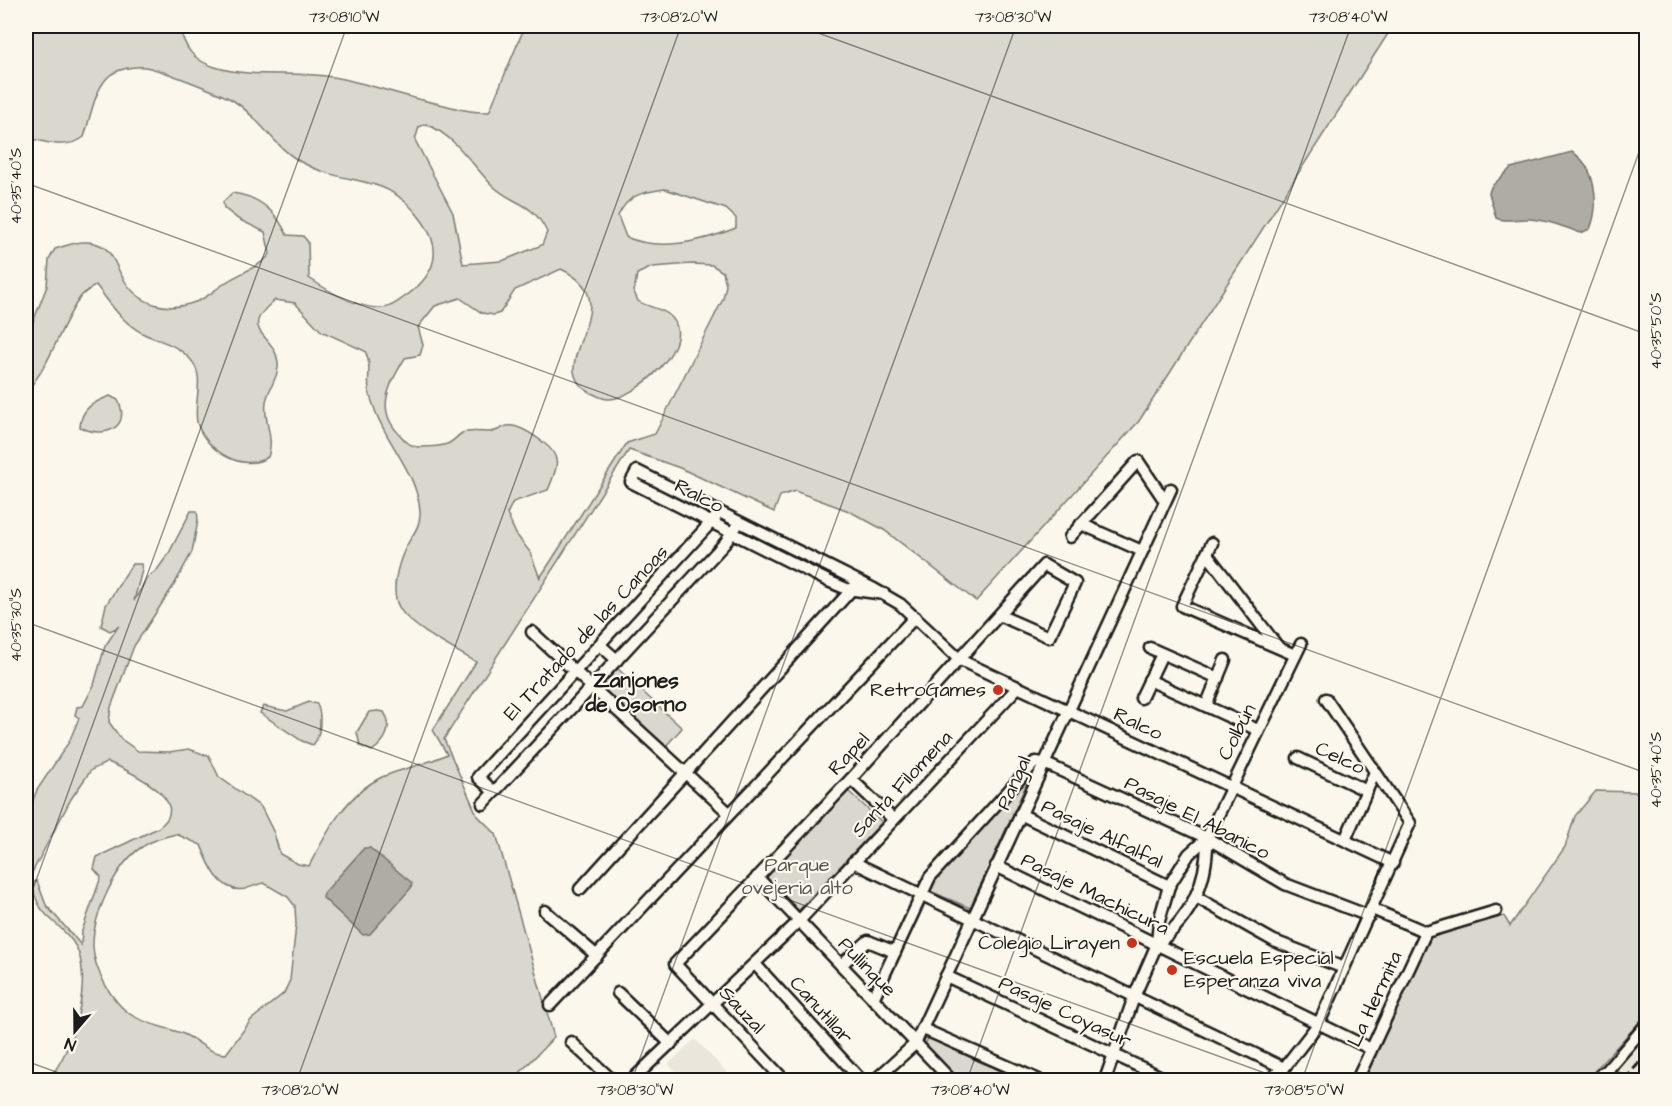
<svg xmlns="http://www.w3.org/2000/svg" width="1672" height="1106" font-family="'Architects Daughter',sans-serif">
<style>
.built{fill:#eae6dc}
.green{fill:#dad7ce;stroke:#7b7a75;stroke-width:1.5;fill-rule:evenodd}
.water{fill:#afaca5;stroke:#74726e;stroke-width:1.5}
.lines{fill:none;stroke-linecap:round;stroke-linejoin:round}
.minor-casing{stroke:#1c1c1c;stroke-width:15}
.tertiary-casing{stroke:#1c1c1c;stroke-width:18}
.minor{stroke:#fbf7ec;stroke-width:10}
.tertiary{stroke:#fbf7ec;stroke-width:14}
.rail{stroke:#1c1c1c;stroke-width:3;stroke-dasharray:9 4.5;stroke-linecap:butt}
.ticks{fill:none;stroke:#1c1c1c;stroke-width:1.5;stroke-opacity:0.45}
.poi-dot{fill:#c8321e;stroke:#fbf7ec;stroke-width:2}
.labels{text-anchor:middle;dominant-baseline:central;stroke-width:4.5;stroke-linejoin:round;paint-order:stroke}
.street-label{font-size:20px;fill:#1c1c1c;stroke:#fbf7ec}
.poi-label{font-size:20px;fill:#1c1c1c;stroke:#fbf7ec;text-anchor:end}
.park-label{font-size:20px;fill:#555451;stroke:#fbf7ec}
.neighbourhood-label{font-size:21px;font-weight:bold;fill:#1c1c1c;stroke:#fbf7ec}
.neatline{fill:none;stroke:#1c1c1c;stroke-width:2}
.ticks-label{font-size:15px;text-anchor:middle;fill:#1c1c1c}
</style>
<rect width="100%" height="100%" fill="#fbf7ec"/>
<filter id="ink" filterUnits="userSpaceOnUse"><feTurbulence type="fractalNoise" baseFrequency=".0167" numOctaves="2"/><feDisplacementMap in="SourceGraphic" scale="12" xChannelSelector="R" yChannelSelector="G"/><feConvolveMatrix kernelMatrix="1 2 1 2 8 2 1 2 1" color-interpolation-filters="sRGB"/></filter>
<g filter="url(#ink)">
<g class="built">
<polygon points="1646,1037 1646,1071 1639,1080 1610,1080"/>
<polygon points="695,1039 734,1080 684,1080 668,1064"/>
</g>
<g class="green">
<path d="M 26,26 L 179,26 C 185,48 192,60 215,67 C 252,79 294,70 333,77 C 368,83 401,96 435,103 C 454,107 469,113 489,112 L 525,26 L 1393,26 L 1139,421 L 976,601 L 884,530 L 849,511 L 795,491 L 780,496 L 774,512 L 680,468 L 629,450 L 444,739 L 477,815 L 496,834 L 554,1037 L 513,1080 L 47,1080 C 73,1055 96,973 73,942 C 56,918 38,919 32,883 L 37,881 L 46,905 L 81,945 L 82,931 L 101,877 L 94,869 L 97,857 L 158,828 C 197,801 127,770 108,762 L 91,770 L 71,799 L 26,884 L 26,821 L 31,805 L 37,790 L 69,742 L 79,718 L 75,715 L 77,707 L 83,706 L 94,685 L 105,646 L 118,627 L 110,631 L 101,626 L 106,605 L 132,564 L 141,564 L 142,570 L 134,601 L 147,578 L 157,570 L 169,553 L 191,511 L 197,511 L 198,520 L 192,552 L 174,585 L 134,646 L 111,707 L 109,722 L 121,739 L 138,751 L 169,752 L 189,749 L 209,756 L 219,777 L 261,807 L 274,833 L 280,854 L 298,864 L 309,866 C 327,832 345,795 382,777 C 403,768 426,765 447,754 L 433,730 L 476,662 C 456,650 409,627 399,607 C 390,591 398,564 405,549 C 411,536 421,527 420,512 C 418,475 389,446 376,413 C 374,406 370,398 369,391 C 367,378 372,363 365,351 L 321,331 L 295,303 L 275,300 C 236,332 274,332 278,362 C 280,375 268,389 266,402 C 263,421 275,437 268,457 C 242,474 204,449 197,422 C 193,401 206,378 191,360 C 177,344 161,342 144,334 C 123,324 110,303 96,285 C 91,289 82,293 79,299 C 58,330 52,363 26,392 L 26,340 L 47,286 L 49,260 L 55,249 C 69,245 85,238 100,245 C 112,250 116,267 123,278 C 139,306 168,313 198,301 C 208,297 216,289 225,283 C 237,274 261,267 270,254 L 265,232 L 238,219 L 224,208 L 223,202 L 232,193 C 259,196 276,211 287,235 L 303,236 L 308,242 L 309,278 C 328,291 354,307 379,308 C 388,309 396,303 403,298 C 431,279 446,255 423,222 C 386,169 349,189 301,162 C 274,147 260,118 234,101 C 223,94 157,68 145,67 C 133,66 115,69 107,78 C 94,92 90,119 84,137 C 67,150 44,142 26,137 ZM 426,124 C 455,136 470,162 491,184 C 512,206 531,199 547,232 L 542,245 L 502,261 L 463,264 L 453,213 L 415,140 L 419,127 ZM 665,189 L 726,209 L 736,218 L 736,228 C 703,241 660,252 626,237 L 618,216 C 628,194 643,192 665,189 ZM 691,264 L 712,265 L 723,272 L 726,285 L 723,299 L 655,434 L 627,443 L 540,578 L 530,552 L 516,534 L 507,514 L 513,502 L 548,490 C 556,470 564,458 544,443 C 535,436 518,424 507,426 C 500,428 497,432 490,432 C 482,432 469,430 462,433 C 457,436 453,442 447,444 C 440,447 428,447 420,447 C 411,447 406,442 401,436 C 374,410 389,385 405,358 L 420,355 L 423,345 L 418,327 L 435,306 L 460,298 L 482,313 L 494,315 L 500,313 L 515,290 L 561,269 C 635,303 537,365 591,393 C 596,395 602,399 608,399 C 633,401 703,341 668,314 C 660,308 647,307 638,301 L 634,292 L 637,274 L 652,267 ZM 176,834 L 201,845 C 208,863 220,894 245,889 C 252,887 257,884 264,883 L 288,897 L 295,906 L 296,925 L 290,980 L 284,993 L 251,1020 L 226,1054 C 208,1054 198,1039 181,1033 C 165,1027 144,1024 130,1014 C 111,1001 94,969 93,947 C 92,917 116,863 142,847 C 152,840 164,837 176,834 Z"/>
<path d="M 110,396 L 118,400 C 132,429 103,439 80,427 C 81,408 94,402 110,396 Z"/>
<polygon points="617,668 682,728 666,746 602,689 602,685"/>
<path d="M 309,702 L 317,704 C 322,715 321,736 313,745 L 302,741 L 260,713 L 263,706 L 287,711 Z"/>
<path d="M 378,711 L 384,712 C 394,727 385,742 372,751 L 360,746 L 357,732 L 369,712 Z"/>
<polygon points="1032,772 970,908 930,891 937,877"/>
<polygon points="847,790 882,822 797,912 763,877"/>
<polygon points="1596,791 1637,792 1646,794 1646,1015 1586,1080 1359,1080 1429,936 1504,916 1510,926 1565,847 1575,816"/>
<polygon points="928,1038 1011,1076 1009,1080 960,1080 925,1045"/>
</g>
<g class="water">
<path d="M 1572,152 C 1596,166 1600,205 1590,229 L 1581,233 C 1564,227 1547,220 1529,219 C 1517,218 1507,223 1496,218 L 1489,193 L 1491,187 L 1511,168 Z"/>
<polygon points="364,848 370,848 412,883 411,888 370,934 363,935 323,898 324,893"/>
</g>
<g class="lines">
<g class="minor-casing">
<g id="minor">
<polyline points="1081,524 1142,551"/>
<polyline points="1070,537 1138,461 1165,501"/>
<polyline points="1212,543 1182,606 1295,655"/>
<polyline points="1207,554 1278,647"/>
<polyline points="884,594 847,589 828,581 631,482 637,471 874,589 900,604 960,660 1393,863"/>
<polyline points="532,632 729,813"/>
<polyline points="600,645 617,660"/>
<polyline points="1150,648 1218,678"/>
<polyline points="1149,680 1258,730"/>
<polyline points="1141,698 1162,654"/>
<polyline points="1206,706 1225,660"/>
<polyline points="1298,758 1367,791"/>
<polyline points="851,779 893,819"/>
<polyline points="494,792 478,777 716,517"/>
<polyline points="483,804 725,543 736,527"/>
<polyline points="1020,814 1169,886"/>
<polyline points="1345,840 1375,772"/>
<polyline points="853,862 1284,1068"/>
<polyline points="996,866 1371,1049"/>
<polyline points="757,877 951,1080"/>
<polyline points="580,889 854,587"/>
<polyline points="1196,897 1274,941 1344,968"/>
<polyline points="1372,909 1426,932"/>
<polyline points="545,911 597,956"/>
<path d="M 1157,944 C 1191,917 1208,881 1207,838 L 1301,644"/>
<polyline points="755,964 861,1080"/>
<polyline points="841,965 868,941 895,952"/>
<polyline points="946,976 1168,1080"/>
<polyline points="618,993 671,1044"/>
<polyline points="873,999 930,877 1035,762 1044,763 1207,838 1285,884 1369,916"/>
<polyline points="550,1005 915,617"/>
<polyline points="923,1029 1039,1080"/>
<polyline points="571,1042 612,1080"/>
<polyline points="1604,1074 1646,1025"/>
<polyline points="632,1080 799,921 1018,687"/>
<polyline points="784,1080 675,964 851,779 1044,565 1075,583 1049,637 1001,616"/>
<polyline points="875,1080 915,1044 1171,489"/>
<polyline points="1105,1080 1134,997 1157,944 1159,921 1169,886 1189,854 1207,838"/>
<polyline points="1269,1080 1284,1068 1319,1023 1410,823 1326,699"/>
<polyline points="1357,1080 1426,932 1496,911"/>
</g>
</g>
<g class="tertiary-casing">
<polyline id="tertiary" points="1598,1080 1604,1074 1615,1080"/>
</g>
<use href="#minor" class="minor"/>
<use href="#tertiary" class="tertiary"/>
<polyline class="rail" points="1625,1080 1646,1054"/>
</g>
</g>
<path class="ticks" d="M 799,26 L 1646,334M 26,183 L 1646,773M 26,622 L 1284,1080M 26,908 L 347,26M 26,1061 L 78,1080M 297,1080 L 681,26M 632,1080 L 1016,26M 967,1080 L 1351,26M 1302,1080 L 1646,133M 1637,1080 L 1646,1053"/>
<g class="poi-dot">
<circle cx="998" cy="690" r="6"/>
<circle cx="1132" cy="943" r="6"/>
<circle cx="1172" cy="970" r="6"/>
</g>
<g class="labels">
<g class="street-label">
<text transform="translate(699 496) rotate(27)">Ralco</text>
<text transform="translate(586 633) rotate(-47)">El Tratado de las Canoas</text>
<text transform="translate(1138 724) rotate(25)">Ralco</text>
<text transform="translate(1237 732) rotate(-63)">Colbún</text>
<text transform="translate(849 754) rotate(-47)">Rapel</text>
<text transform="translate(1340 758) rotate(25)">Celco</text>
<text transform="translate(1014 783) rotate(-66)">Pangal</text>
<text transform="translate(902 784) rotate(-47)">Santa Filomena</text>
<text transform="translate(1197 818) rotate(27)">Pasaje El Abanico</text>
<text transform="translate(1102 834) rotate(26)">Pasaje Alfalfal</text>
<text transform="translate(1095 894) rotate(26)">Pasaje Machicura</text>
<text transform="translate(867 967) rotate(46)">Pullinque</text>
<text transform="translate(1375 999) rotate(-65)">La Hermita</text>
<text transform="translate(742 1010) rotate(47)">Sauzal</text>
<text transform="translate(821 1010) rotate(48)">Canutillar</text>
<text transform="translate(1065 1012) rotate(25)">Pasaje Coyasur</text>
</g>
<g class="poi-label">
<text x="986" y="690">RetroGames</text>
<text x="1120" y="943">Colegio Lirayen</text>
<text x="1184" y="958" text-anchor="start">Escuela Especial<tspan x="1184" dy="23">Esperanza viva</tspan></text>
</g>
<g class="park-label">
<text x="797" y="865">Parque<tspan x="797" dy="23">ovejeria alto</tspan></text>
</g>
<g class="neighbourhood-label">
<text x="636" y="680">Zanjones<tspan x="636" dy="24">de Osorno</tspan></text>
</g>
</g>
<rect width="1672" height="1106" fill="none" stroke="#fbf7ec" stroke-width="66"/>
<g transform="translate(75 1031) rotate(200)" stroke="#fbf7ec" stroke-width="4.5" paint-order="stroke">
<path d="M0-4.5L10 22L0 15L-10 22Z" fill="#1c1c1c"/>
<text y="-9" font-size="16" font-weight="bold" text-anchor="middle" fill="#1c1c1c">N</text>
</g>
<rect x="33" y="33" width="1606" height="1040" class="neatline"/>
<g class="ticks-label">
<text x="344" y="22">73°08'10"W</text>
<text x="679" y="22">73°08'20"W</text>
<text x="1013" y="22">73°08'30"W</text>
<text x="1348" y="22">73°08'40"W</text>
<text transform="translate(16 186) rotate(-90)" y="5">40°35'40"S</text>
<text transform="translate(1656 331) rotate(-90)" y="5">40°35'50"S</text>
<text transform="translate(16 625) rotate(-90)" y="5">40°35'30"S</text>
<text transform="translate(1656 770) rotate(-90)" y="5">40°35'40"S</text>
<text x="300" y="1095">73°08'20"W</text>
<text x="635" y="1095">73°08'30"W</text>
<text x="970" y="1095">73°08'40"W</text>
<text x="1304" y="1095">73°08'50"W</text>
</g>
</svg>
